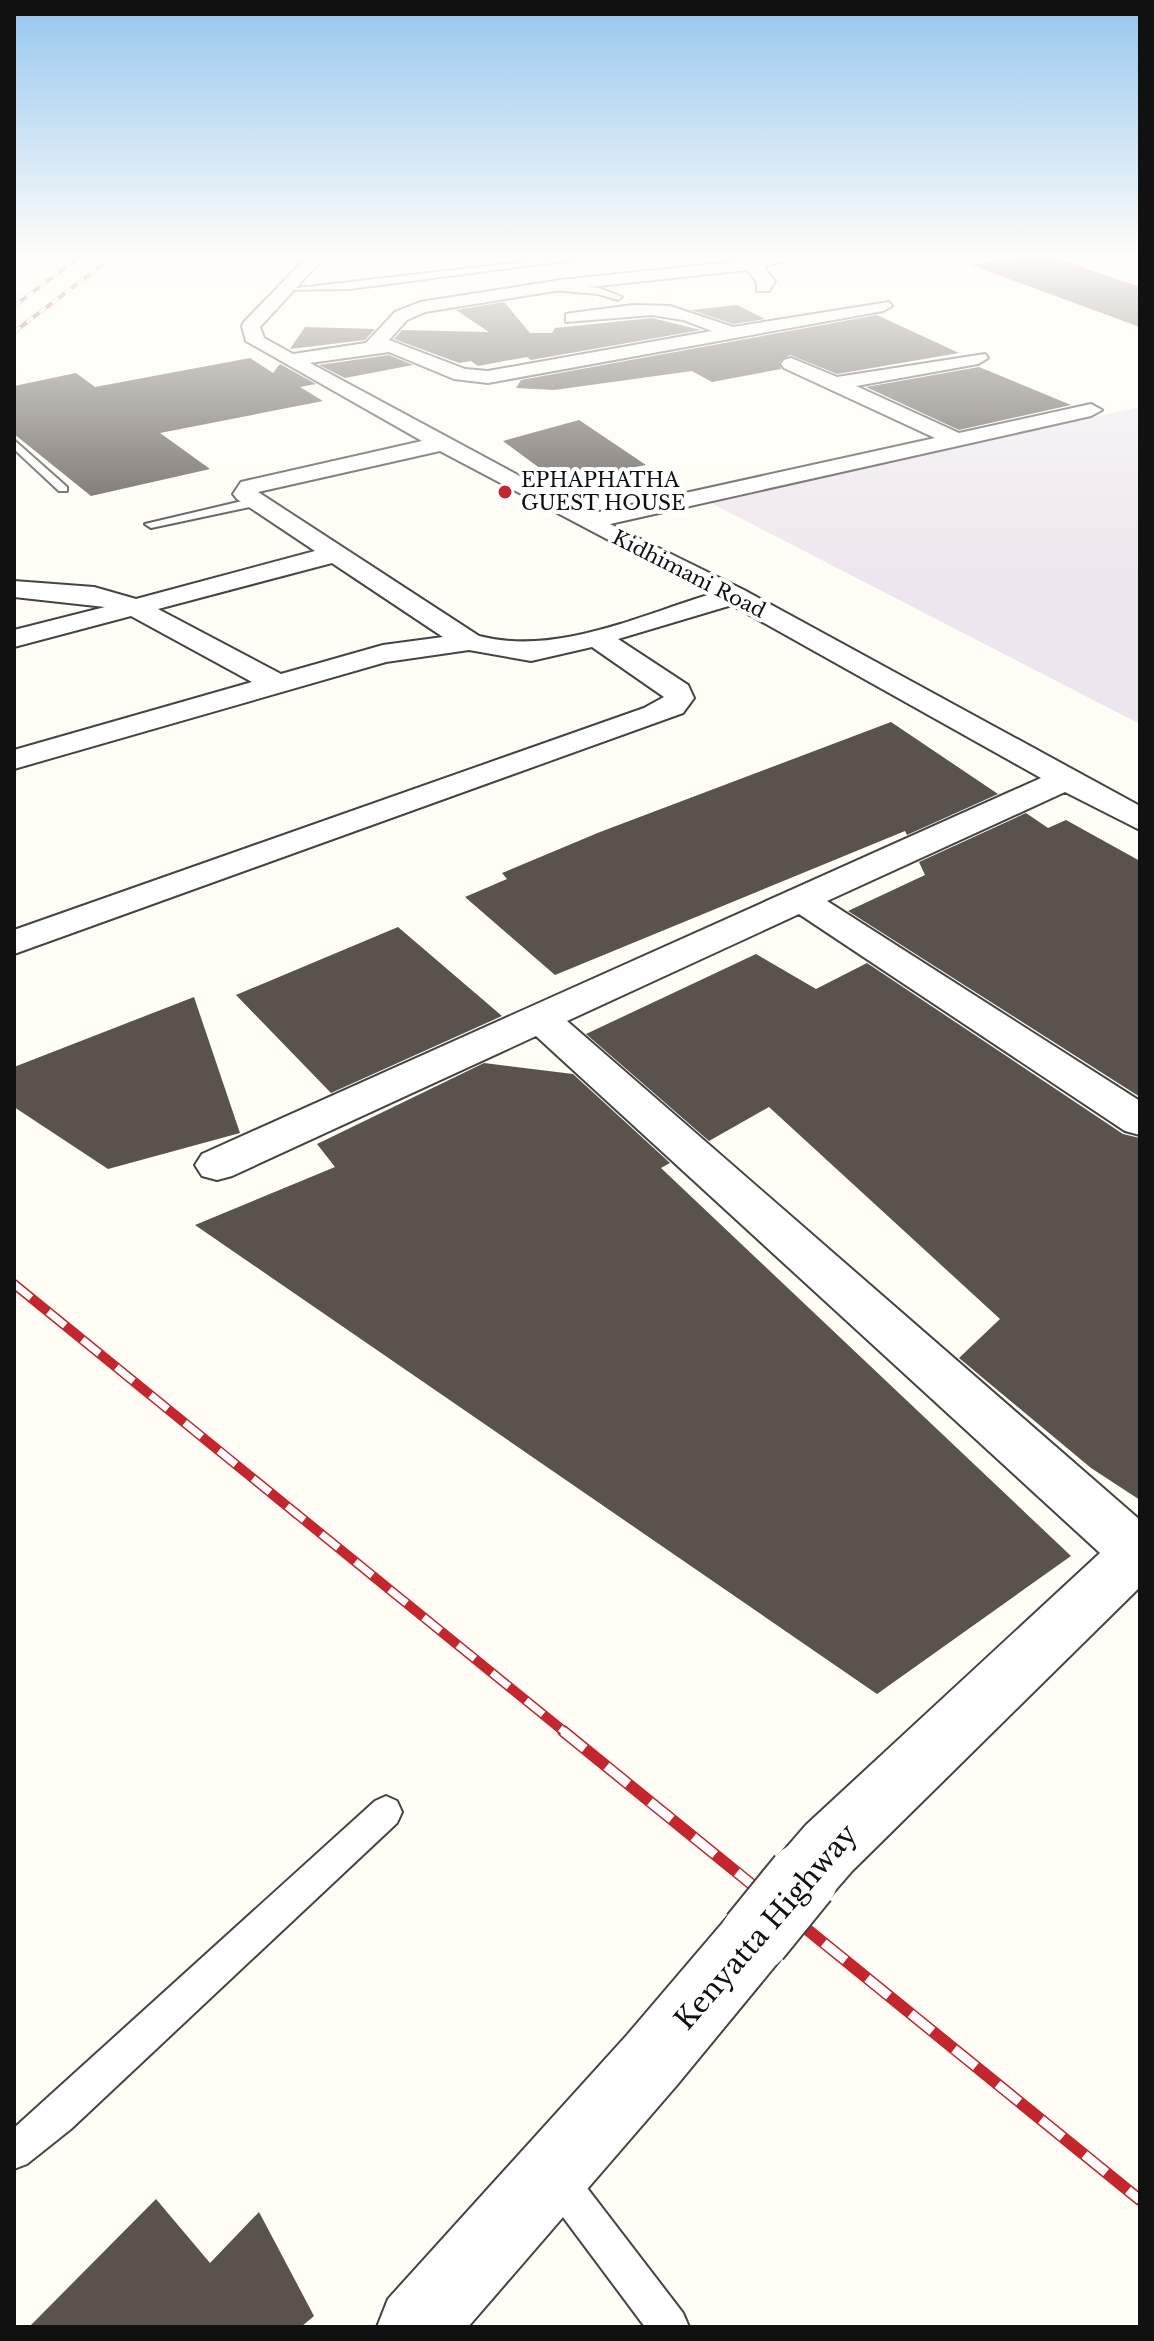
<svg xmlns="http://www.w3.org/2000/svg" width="1154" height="2341" font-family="'Libre Baskerville',serif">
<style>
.industrial{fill:#eee6ef}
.building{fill:#5a524d}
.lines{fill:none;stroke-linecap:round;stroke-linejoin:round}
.service-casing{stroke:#444;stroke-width:4}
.minor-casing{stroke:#444;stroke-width:4}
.service{fill:#fff;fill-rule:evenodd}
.minor{fill:#fff;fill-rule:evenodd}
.rail-far2-casing{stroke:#c4262e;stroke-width:4}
.rail-far1-casing{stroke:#c4262e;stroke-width:10}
.rail-casing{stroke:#c4262e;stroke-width:12}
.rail-far2{stroke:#fff;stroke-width:3;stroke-dasharray:8;stroke-linecap:butt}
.rail-far1{stroke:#fff;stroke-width:7;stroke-dasharray:22;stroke-linecap:butt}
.rail{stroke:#fff;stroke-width:9;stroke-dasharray:28;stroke-linecap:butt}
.minor-bridge-casing{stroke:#444;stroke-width:74;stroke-linecap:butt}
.minor-bridge{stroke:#fff;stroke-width:70}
.poi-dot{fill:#c4262e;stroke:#fff;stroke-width:3}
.labels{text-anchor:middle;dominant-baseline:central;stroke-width:8;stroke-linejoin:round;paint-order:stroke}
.far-poi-label{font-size:20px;fill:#111;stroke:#fff;text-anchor:start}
.far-street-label{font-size:20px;fill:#111;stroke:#fff}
.near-street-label{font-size:28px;fill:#111;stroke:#fff}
</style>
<rect width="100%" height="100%" fill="#fffdf5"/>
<polygon class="industrial" points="1140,407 1140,724 707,501"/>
<g class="building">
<polygon points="1041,253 1140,287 1140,327 971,265"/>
<polygon points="504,302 530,333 552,333 555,328 652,318 701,330 531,360 527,357 478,366 471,361 459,363 394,339 402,330 489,332 456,310"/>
<polygon points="737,305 765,319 733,324 691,310"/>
<polygon points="877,315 959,353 837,374 790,355 779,362 781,369 712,382 692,371 554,390 516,388 521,380"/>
<polygon points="305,327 375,329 365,340 290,349"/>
<polygon points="389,355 413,365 345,378 319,365"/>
<polygon points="250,358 273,373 280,364 316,384 300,387 323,401 160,433 210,469 91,496 14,434 14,386 76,373 95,387"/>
<polygon points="979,367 1071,405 959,430 866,387"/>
<polygon points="579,420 646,465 619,470 624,474 564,486 503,441"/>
<polygon points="891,722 998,794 907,835 905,831 555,975 465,897 507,879 502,873 600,832"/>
<polygon points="1026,813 1048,828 1066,820 1140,861 1140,1097 848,911 925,875 919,862"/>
<polygon points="398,927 502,1016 331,1093 236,995"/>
<polygon points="756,954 816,989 867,963 1123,1134 1140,1138 1140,1500 1091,1468 959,1358 1000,1319 769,1107 709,1141 586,1034"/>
<polygon points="194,997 240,1133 108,1169 14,1107 14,1067"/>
<polygon points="484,1063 573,1074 670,1163 661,1168 1071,1556 877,1694 195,1225 335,1167 317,1144"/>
<polygon points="156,2199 210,2263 259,2212 314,2316 301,2327 29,2327"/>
</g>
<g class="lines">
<g class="service-casing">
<g id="service">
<polygon points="602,253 617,254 349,289 281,290"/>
<polygon points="543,284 599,288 622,297 618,300 598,294 540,289"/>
<polygon points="14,440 67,487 67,491 59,491 14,449"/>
<polygon points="255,498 259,499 259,505 151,528 145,524"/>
<polygon points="386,1796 397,1801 402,1812 397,1823 71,2129 27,2164 14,2169 14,2128 375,1801"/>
<polygon points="558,2161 571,2167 683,2313 689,2327 645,2327 545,2193 539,2180 545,2167"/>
</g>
</g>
<g class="minor-casing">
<g id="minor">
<path d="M 311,253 L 328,253 L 260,327 L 264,338 L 293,354 L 366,343 L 395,312 L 420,302 L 561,280 L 751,260 L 784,253 L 809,254 L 763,267 L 775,281 L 769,291 L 757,291 L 757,282 L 747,270 L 561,290 L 425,312 L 407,320 L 389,340 L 465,369 L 488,371 L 712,331 L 683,320 L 652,315 L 566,322 L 566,314 L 572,313 L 633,305 L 670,306 L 733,327 L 889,302 L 892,306 L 883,311 L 488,383 L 454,379 L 389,352 L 310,363 L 590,514 L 935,438 L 784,368 L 781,364 L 784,360 L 791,358 L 837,377 L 985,354 L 988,358 L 978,364 L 856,386 L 959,433 L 1091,404 L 1102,410 L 1091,416 L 610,524 L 744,590 L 1140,806 L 1140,830 L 1065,792 L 827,901 L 1140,1101 L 1140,1135 L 1125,1131 L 799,914 L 567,1021 L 1140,1520 L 1140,1587 L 852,1871 L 826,1901 L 803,1911 L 780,1901 L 770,1878 L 780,1855 L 806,1825 L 1100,1553 L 536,1036 L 232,1176 L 217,1180 L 202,1176 L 195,1165 L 202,1154 L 1041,778 L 732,605 L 618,639 L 688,685 L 694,698 L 683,713 L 14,954 L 14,930 L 644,708 L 664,697 L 592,647 L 531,661 L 469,650 L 386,662 L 14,769 L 14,750 L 252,682 L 131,616 L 14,647 L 14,630 L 105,607 L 14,597 L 14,581 L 94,587 L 136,599 L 315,551 L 237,499 L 233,494 L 241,482 L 422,441 L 246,341 L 242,326 L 244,322 ZM 440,451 L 711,594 C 638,616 556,656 479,636 L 258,492 ZM 332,563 L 443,637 L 383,645 L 281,674 L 158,609 Z"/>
<polygon points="755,1903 779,1913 789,1937 779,1961 677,2085 468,2327 377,2327 388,2299 627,2035 731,1913"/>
</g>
</g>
<use href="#service" class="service"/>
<use href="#minor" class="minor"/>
<g class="rail-far2-casing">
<g id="rail-far2">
<polyline points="14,306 85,253"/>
<polyline points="14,332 118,253"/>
</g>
</g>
<g class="rail-far1-casing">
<polyline id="rail-far1" points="14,1284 566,1733"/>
</g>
<g class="rail-casing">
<polyline id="rail" points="563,1731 1140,2200"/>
</g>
<use href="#rail-far2" class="rail-far2"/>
<use href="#rail-far1" class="rail-far1"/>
<use href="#rail" class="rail"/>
<g class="minor-bridge-casing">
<polyline id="minor-bridge" points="755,1937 803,1878"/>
</g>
<use href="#minor-bridge" class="minor-bridge"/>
</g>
<linearGradient id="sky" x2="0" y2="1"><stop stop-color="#95c6ee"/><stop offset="0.44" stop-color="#fffefa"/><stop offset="1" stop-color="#fffefa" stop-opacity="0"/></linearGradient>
<rect width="1154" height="581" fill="url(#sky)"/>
<circle class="poi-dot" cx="505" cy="492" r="8"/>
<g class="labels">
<g class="far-poi-label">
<text x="521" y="480">EPHAPHATHA<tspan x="521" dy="23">GUEST HOUSE</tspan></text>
</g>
<g class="far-street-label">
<text transform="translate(689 574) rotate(27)">Kidhimani Road</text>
</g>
<g class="near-street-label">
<text transform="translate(766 1927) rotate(-49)">Kenyatta Highway</text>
</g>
</g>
<rect width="1154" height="2341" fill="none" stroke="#111111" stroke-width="32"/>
</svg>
